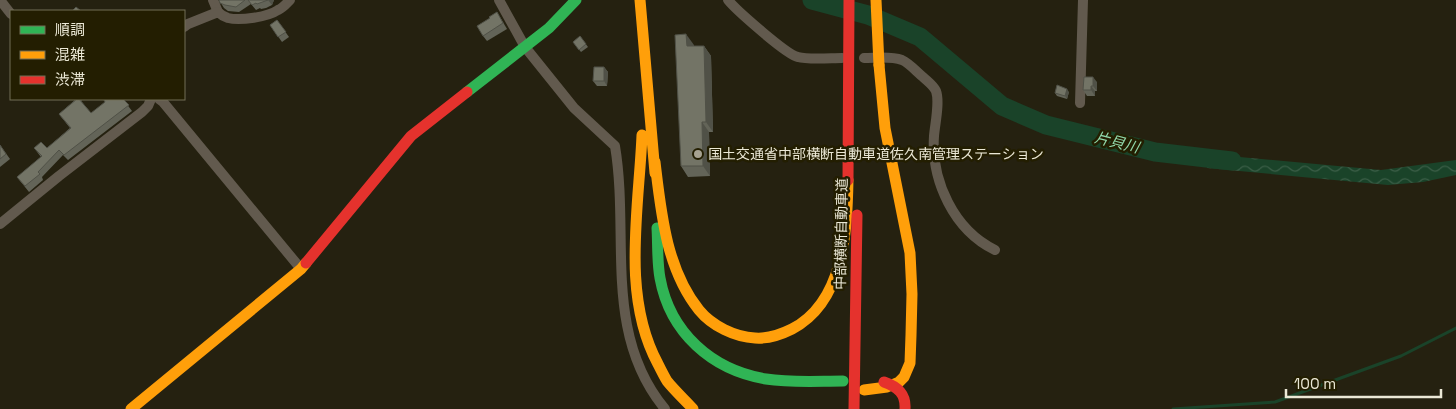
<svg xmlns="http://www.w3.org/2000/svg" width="1456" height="409" font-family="'Space Grotesk','Noto Sans JP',sans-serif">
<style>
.water{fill:url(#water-waves)}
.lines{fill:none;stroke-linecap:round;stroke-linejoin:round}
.stream{stroke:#1a4329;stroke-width:3}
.river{stroke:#1a4329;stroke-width:19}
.street{stroke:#625a4e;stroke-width:10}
.fast{stroke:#30b455;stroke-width:11}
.slow{stroke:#ff9f0a;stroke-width:11}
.jam{stroke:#e5322d;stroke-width:11}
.slow-bridge{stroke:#ff9f0a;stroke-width:11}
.wall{fill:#636458}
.shaded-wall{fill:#505147}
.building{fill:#737466;stroke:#505147}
.poi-dot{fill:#a6a291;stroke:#231e01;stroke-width:2}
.labels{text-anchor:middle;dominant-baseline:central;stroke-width:5;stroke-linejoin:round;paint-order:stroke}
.poi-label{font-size:14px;fill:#ebe8d6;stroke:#231e01;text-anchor:start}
.street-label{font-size:14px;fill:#ebe8d6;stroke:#231e01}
.water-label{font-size:15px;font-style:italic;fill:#90d7a9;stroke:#231e01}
</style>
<defs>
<pattern id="water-waves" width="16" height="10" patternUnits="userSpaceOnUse" patternTransform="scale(1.25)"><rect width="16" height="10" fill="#1a4329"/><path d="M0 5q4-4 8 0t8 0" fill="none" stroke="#3b5e47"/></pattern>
</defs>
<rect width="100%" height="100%" fill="#252110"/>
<polygon class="water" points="1207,154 1381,170 1456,160 1456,175 1423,182 1388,185 1207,168"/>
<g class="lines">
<polyline class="stream" points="1173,409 1275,402 1401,356 1456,328"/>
<polyline class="river" points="812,0 868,15 920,37 1002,106 1046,125 1155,152 1232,161"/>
<g class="street">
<polyline points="0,0 11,14"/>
<polyline points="213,0 218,12"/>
<path d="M 499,0 L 525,47 L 574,108 L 615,146 C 630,236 602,333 665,409"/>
<path d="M 728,0 C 736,10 787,55 798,57 C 808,60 831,58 842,58"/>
<path d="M 184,27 L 188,24 L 218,12 C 221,15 225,17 228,18 C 240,21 268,17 278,10 C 283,8 287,3 290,0"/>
<path d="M 864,58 C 876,58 891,56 902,60 C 909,63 917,72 923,77 C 927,81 933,85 936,91 C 940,102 935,124 934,136 C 931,181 954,230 995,250"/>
<polyline points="159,99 163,102 301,269"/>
<polyline points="1080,103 1083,0"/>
<polyline points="0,224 59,176 142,112 148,106 151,99"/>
</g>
<g class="fast">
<polyline points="467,92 549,28 576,0"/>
<path d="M 657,228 C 658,244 657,262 660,278 C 670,333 712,370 766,379 C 792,383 818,381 843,381"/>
</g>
<g class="slow">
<polyline points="640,0 655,173"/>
<path d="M 642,135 C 639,209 621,296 658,364 C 661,370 664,376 667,381 C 675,391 685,400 693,409"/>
<path d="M 655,162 C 661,212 666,269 699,310 C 712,326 735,337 755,338 C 768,339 780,335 792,329 C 844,302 847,232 848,180"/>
<polyline points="864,390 887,387 899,382 904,377 910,363 911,335 912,294 910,253 885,128 879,65"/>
<polyline points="131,409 301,269 306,263"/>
</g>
<g class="jam">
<polyline points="848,180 849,0"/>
<polyline points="306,263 411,136 467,92"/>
<path d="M 884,382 C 898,387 906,394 905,409"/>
<polyline points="854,409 857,215"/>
</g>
<polyline class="slow-bridge" points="876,0 879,65"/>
</g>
<g class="wall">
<polygon points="219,0 274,0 272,5 266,8 261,9 260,8 256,10 251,4 239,12 228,11 224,8"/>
<polygon points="497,12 507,29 487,41 483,36 490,18"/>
<polygon points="277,20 289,37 282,42 270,25"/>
<polygon points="580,36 588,47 581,52 573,42"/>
<polygon points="694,45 694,46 704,46 711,56 713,132 709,132 710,176 688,177 681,166"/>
<polygon points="604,67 608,72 607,86 597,86 593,81"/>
<polygon points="1097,82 1097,91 1095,91 1095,96 1087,96 1083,90"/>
<polygon points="1069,92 1067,99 1057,96 1055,93"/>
<polygon points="74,99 83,99 81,101 91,113 123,99 132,111 68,160 63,155 42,177 43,180 29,192 17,177 41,157 34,148 47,148 70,128 59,114 75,100"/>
<polygon points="0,145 10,159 0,167"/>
</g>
<g class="shaded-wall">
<polygon points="268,0 274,0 272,5"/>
<polygon points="686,34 694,45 694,57 687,46"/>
<polygon points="704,46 711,56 713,132 706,122"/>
<polygon points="604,67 608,72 607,86 604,81"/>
<polygon points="1093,77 1097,82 1097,91 1093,86"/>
<polygon points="1091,86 1095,91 1095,96 1091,90"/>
<polygon points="1067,89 1069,92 1067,99 1065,96"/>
<polygon points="702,122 709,132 710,176 703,166"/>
</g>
<g class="building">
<polygon points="219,0 245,0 236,7 225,5 220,3"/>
<polygon points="248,0 268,0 257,4 256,3 252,5"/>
<polygon points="76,7 81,11 72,11"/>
<polygon points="497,12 503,23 483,36 477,26 490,18 489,17"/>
<polygon points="277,20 286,32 278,37 270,25"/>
<polygon points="686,34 687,46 704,46 706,122 702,122 703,166 681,166 675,35"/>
<polygon points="580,36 586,44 579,50 573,42"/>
<polygon points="594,67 604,67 604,81 593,81"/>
<polygon points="1084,77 1093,77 1093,86 1091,86 1091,90 1083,90"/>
<polygon points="1057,85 1067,89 1065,96 1055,93"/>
<polygon points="77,99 79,99 91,113 105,102 104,100 105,99 123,99 129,105 64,155 59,150 38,172 40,174 25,186 17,177 42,156 34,148 41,142 47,148 71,128 59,114"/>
<polygon points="0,145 6,154 0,159"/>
</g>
<circle class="poi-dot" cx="698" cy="154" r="5"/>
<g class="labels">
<g class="poi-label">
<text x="708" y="154">国土交通省中部横断自動車道佐久南管理ステーション</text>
</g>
<g class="street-label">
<text transform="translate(841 234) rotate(-89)">中部横断自動車道</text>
</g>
<g class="water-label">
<text transform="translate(1117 142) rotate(14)">片貝川</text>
</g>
</g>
<rect x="10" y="10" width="175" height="90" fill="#231e01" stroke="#736f56"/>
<rect x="20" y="26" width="25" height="8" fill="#30b455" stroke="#736f56"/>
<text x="55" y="35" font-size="15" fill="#ebe8d6">順調</text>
<rect x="20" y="51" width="25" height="8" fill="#ff9f0a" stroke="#736f56"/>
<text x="55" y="60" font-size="15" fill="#ebe8d6">混雑</text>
<rect x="20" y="76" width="25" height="8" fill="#e5322d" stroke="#736f56"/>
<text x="55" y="85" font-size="15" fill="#ebe8d6">渋滞</text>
<path d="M1286 389v8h155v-8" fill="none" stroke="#ebe8d6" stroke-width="2.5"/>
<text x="1294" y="389" font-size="15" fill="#ebe8d6" stroke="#231e01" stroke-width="4" paint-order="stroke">100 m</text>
</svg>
